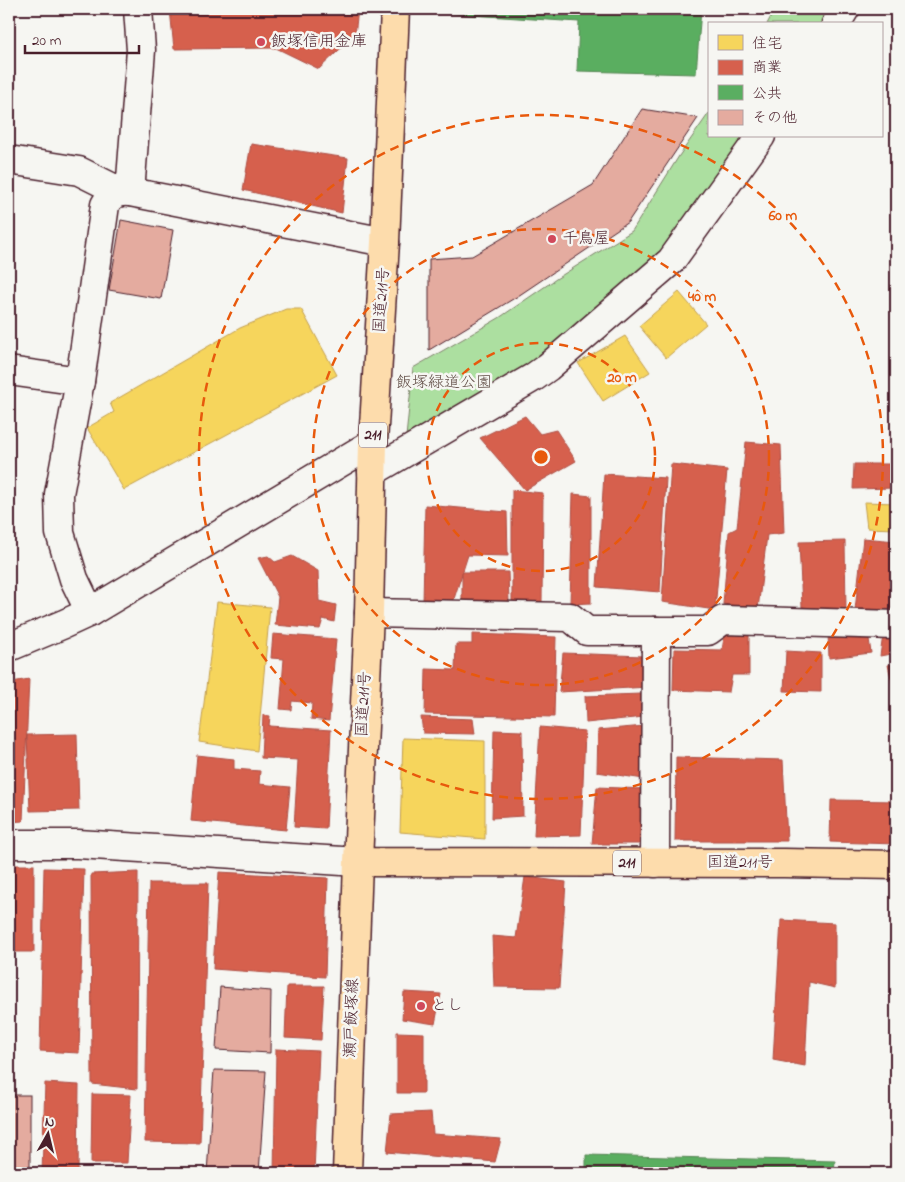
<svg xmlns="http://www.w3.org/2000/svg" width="905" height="1182" font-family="'Indie Flower','Klee One',sans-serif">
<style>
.green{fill:#acdfa0;stroke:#7b7f66}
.homes{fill:#f6d55c;stroke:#c29e4d}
.shops{fill:#d6604d;stroke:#ac4c43}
.public{fill:#5aae61;stroke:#558351}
.building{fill:#e4ab9f;stroke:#4a1f2b}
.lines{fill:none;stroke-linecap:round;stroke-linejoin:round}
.minor-casing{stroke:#4a1f2b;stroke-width:31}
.major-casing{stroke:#4a1f2b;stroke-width:31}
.highway-casing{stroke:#4a1f2b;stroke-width:31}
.minor{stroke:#f6f6f2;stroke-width:28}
.major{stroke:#fddcac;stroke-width:28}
.highway{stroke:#fddcac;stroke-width:28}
.ring{fill:none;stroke:#e8590c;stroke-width:2.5;stroke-dasharray:9 6}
.poi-dot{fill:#d1495b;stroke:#f6f6f2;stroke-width:2}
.labels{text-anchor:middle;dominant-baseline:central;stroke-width:5;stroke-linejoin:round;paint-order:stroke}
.shield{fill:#f6f6f2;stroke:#7e6067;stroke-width:1}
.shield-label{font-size:15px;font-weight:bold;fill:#4a1f2b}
.poi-label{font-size:16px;fill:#4a1f2b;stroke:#f6f6f2;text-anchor:start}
.street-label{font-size:16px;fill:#4a1f2b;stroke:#f6f6f2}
.park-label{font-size:16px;fill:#624f48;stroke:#f6f6f2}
.centre{fill:#e8590c;stroke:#f6f6f2;stroke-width:2.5}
.ring-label{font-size:15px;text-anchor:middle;font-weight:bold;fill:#e8590c;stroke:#f6f6f2;stroke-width:5;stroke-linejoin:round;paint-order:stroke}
</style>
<rect width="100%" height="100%" fill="#f6f6f2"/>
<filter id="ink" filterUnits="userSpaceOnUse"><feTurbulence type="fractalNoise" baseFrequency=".02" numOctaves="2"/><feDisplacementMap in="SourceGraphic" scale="10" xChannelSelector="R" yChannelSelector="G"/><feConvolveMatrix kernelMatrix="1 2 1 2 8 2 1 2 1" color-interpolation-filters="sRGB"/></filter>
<g filter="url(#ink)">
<g class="green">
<polygon points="775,9 831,9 821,24 767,24"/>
<polygon points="709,113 709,136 746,136 663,254 589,320 528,365 406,437 413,368 499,318 556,279 632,231 679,156"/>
</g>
<g class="homes">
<polygon points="679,292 706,324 666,358 639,326"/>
<polygon points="286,309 301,309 337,375 124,490 87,428 114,412 110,403 240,328"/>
<polygon points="625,336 650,372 603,401 578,363"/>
<polygon points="864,502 896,503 896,529 867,528"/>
<polygon points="217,602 270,607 257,751 199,742"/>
<polygon points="403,738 485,741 485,839 400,832"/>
</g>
<g class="shops">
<polygon points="170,9 358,9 355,35 319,69 276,48 174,49"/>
<polygon points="251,144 348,158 342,213 243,190"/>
<polygon points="525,416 540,434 556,430 576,461 525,490 480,438"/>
<polygon points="746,442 781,445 784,533 767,535 758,609 723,604 729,532 737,528"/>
<polygon points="671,464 727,470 715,610 662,602"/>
<polygon points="854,464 896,464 896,488 853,489"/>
<polygon points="604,474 666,478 660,592 597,587"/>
<polygon points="512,490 543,493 542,602 512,602"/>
<polygon points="573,494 591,496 591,603 570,604"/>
<polygon points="425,505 507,512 508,556 468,555 452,605 423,603"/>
<polygon points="863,538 896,541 896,609 855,610"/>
<polygon points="845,541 846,612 802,607 799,542"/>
<polygon points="268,556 275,562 292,556 318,571 319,601 336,605 334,622 323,619 320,629 275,625 278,597 258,558"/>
<polygon points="462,572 508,572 509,602 462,602"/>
<polygon points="749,629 749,675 732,675 729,692 673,690 674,649 722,650 725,632"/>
<polygon points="868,632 871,653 829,658 828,633"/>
<polygon points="273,634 336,639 329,721 311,719 312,703 292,701 291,710 280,709 284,659 271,658"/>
<polygon points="472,634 556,637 554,717 425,714 426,669 455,670 456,644 472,644"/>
<polygon points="896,634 896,653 880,656 883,635"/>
<polygon points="786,651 821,653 821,692 784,691"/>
<polygon points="563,653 643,656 649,687 559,692"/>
<polygon points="896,664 896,686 893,686 888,665"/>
<polygon points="29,679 23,821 9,822 9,691 12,682"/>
<polygon points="641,694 644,717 586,723 585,696"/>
<polygon points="263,715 270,716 269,726 331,730 326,829 294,827 298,760 261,758"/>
<polygon points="421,717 473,719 475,734 423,733"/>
<polygon points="645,726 644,779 597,772 598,730"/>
<polygon points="540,727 585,731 581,835 534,836"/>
<polygon points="494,730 522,731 523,816 492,818"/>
<polygon points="77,734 79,810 30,811 27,735"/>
<polygon points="197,755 234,759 234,769 260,771 259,784 290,787 286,830 191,821"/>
<polygon points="676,757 783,760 787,841 675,841"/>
<polygon points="597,787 646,789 645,844 592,844"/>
<polygon points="831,800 896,801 896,844 830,842"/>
<rect x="9" y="865" width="25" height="87"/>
<polygon points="44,868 84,869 79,1053 40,1051"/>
<polygon points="138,872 137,1089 92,1084 91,874"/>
<polygon points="219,872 328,878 325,977 213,969"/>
<polygon points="525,877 566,882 559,988 494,987 492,936 516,938"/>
<polygon points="149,883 208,883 200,1143 145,1142"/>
<polygon points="781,920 835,923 835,988 809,982 805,1066 773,1060"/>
<polygon points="287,986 324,986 321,1040 285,1038"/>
<polygon points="404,992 441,994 435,1024 402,1019"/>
<polygon points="397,1032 424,1033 424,1093 397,1093"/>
<polygon points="276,1049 319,1051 314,1173 274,1173"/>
<polygon points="45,1083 79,1085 78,1173 42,1173"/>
<polygon points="92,1094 131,1095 127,1163 91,1163"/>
<polygon points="431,1112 433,1134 501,1139 495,1162 387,1152 391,1114"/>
</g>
<g class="public">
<polygon points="441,9 701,9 696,74 577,71 579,22 441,13"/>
<polygon points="586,1155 835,1161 834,1173 586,1173"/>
</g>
<g class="building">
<polygon points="642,109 698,118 628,222 518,296 429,350 429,259 472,256 593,185"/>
<polygon points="121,220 173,230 161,299 109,290"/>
<polygon points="220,987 271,991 270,1053 216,1050"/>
<polygon points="214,1070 266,1071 259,1173 207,1173"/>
<rect x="9" y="1095" width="21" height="78"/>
</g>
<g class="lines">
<g class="minor-casing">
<g id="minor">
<polyline points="836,24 845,9"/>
<polyline points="9,160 79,171 121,192"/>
<polyline points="130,192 141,50 138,9"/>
<polyline points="9,371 80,381"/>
<polyline points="372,472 534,377 548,367 671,261 761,136"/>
<path d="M 90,612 L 74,579 L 60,533 L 59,494 L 80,381 L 105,205 C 111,194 117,191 130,192 L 385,242"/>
<polyline points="369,613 570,617 587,631 708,631 723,620 896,625"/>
<polyline points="9,647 64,624 90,612 373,443"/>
<polyline points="9,844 78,844 358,862"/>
<polyline points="655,863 656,631"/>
</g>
</g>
<g class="major-casing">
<polyline id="major" points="347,1173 358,862"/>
</g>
<g class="highway-casing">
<polyline id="highway" points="395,9 385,242 373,443 369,613 358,862 784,863 896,865"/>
</g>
<use href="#minor" class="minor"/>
<use href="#major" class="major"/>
<use href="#highway" class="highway"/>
</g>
</g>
<g class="ring">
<circle cx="541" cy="457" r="114"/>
<circle cx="541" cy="457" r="228"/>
<circle cx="541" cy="457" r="342"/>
</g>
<g class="poi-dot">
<circle cx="261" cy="42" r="5"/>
<circle cx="552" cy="239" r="5"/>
<circle cx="421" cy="1006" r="5"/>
</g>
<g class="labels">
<g class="shield">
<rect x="359" y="422.5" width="28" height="25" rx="4"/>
<rect x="613" y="850.5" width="28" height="25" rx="4"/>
</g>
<g class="shield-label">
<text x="373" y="435">211</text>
<text x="627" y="863">211</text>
</g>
<g class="poi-label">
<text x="271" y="42">飯塚信用金庫</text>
<text x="562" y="239">千鳥屋</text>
<text x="431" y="1006">とし</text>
</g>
<g class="street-label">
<text transform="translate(382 300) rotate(-86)">国道211号</text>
<text transform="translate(364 704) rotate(-87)">国道211号</text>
<text x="740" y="863">国道211号</text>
<text transform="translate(352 1018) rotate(-88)">瀬戸飯塚線</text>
</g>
<g class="park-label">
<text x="444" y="383">飯塚緑道公園</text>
</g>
</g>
<circle cx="541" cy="457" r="8" class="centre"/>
<g class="ring-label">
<text x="783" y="220">60 m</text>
<text x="702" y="301">40 m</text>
<text x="622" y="382">20 m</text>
</g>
<rect width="905" height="1182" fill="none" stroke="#f6f6f2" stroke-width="30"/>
<rect x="15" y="15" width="875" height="1152" fill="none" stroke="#4a1f2b" stroke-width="2" filter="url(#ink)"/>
<rect x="708" y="22" width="175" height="115" fill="#f6f6f2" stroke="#b1a0a2"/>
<rect x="718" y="35" width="25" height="15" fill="#f6d55c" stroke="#b1a0a2"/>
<text x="752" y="48" font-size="15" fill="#4a1f2b">住宅</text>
<rect x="718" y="60" width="25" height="15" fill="#d6604d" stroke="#b1a0a2"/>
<text x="752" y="72" font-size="15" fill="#4a1f2b">商業</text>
<rect x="718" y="85" width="25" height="15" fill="#5aae61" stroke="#b1a0a2"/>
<text x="752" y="98" font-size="15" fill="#4a1f2b">公共</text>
<rect x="718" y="110" width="25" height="15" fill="#e4ab9f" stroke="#b1a0a2"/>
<text x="752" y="122" font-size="15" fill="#4a1f2b">その他</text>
<g transform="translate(48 1134) rotate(8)" stroke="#f6f6f2" stroke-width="4" paint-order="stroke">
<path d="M0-4L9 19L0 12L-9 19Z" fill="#4a1f2b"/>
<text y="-8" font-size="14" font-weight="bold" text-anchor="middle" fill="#4a1f2b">N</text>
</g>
<path d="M25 45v8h114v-8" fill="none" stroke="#4a1f2b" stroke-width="2.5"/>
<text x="32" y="45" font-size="15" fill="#4a1f2b" stroke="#f6f6f2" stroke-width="4" paint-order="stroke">20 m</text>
</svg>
